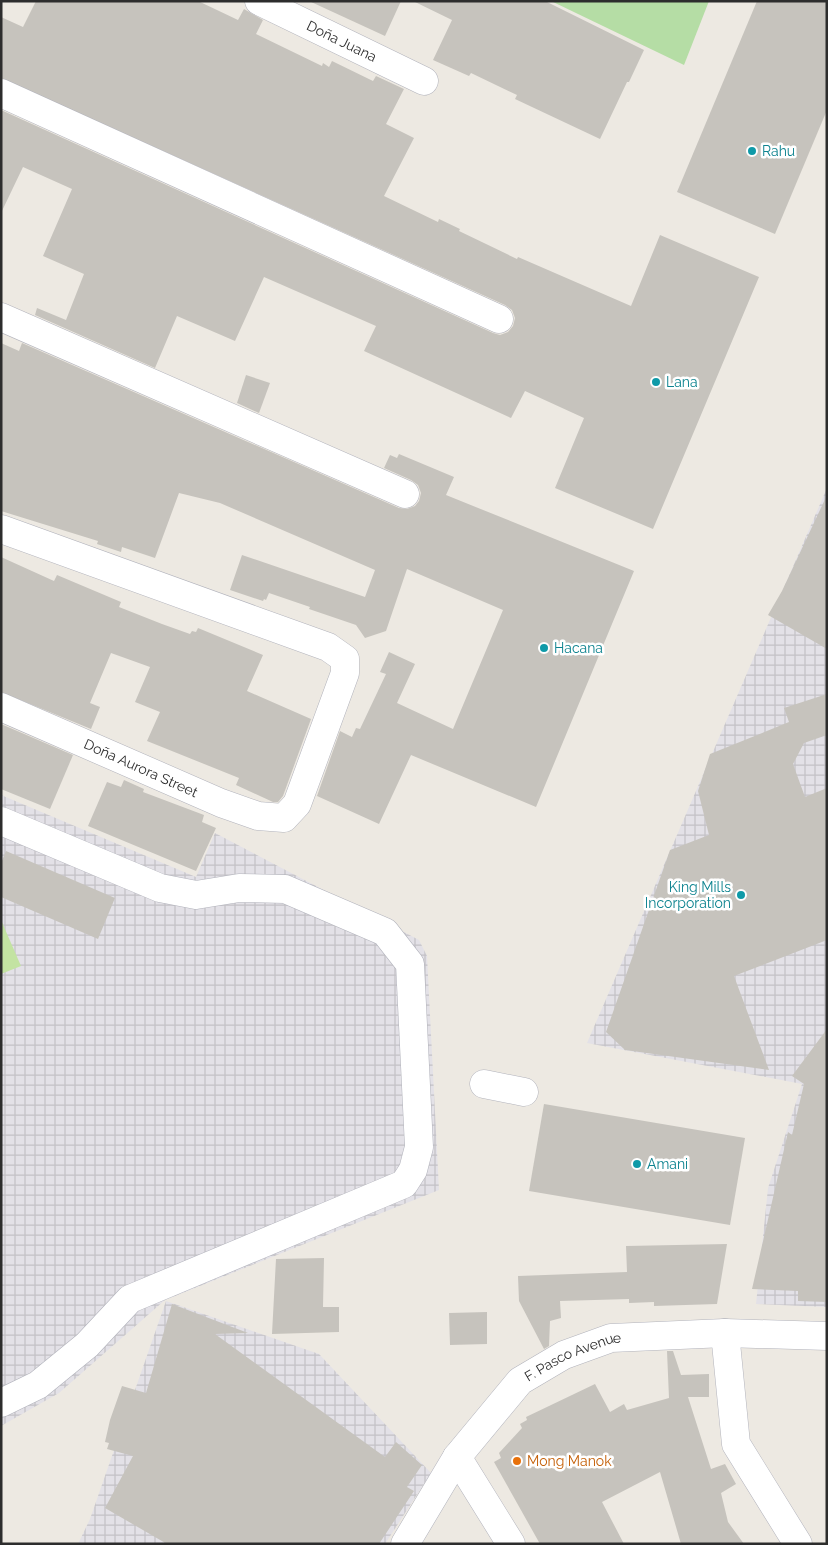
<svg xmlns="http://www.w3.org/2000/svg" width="828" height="1545" font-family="Raleway,sans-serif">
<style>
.industrial{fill:url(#industrial-grid)}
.grass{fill:#b5dda5}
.pitch{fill:#c3e3a2}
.building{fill:#c6c3bd}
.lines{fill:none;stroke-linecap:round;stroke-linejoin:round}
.minor-casing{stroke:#b2b3bc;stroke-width:29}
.minor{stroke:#fff;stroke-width:28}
.culture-dot{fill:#0f9aa8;stroke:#fff;stroke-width:2}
.food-dot{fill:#e8710a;stroke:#fff;stroke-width:2}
.labels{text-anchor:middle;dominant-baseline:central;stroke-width:5;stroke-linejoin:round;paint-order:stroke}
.street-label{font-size:14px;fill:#2d2d2d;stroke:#fff}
.culture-label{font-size:14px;fill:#0d838f;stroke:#fff;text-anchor:start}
.food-label{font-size:14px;fill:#c56008;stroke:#fff;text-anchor:start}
</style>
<defs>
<pattern id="industrial-grid" width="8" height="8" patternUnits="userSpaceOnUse" patternTransform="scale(1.25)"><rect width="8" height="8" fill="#e3e1e7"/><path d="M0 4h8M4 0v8" fill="none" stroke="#c3c1c6"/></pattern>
</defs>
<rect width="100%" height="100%" fill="#ede9e2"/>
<g class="industrial">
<polygon points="827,488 827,1307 756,1304 768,1188 802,1084 587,1043"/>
<polygon points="1,795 196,877 215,833 419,940 427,956 439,1190 165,1300 59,1393 1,1426"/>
<polygon points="166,1301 319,1354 431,1473 385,1544 78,1544 90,1519"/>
</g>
<polygon class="grass" points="551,1 709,1 684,65"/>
<polygon class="pitch" points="1,920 21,966 1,974"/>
<g class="building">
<polygon points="36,1 198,1 238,20 244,9 263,20 256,34 322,66 323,63 329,67 332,61 373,81 376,76 404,89 386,124 414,138 384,196 438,222 439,219 460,229 459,231 517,259 518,257 631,306 660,235 759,277 653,529 555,488 584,418 525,391 511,418 364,351 376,326 264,277 235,341 177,316 155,368 35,315 37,308 66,320 84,274 43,256 72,189 23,167 1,213 1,110 493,333 500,335 508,332 513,326 515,318 512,310 505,305 1,78 1,17 23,27"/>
<polygon points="309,1 401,1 385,36"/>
<polygon points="413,1 545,1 644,50 629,82 627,82 600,139 515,99 517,95 471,73 469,76 433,60 452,20"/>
<polygon points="757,1 827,1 827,110 775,234 677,192"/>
<polygon points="1,343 19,351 22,343 399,508 407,509 415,506 419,501 421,493 418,485 411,480 384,468 390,455 397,458 399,454 454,477 446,495 634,571 536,807 411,755 379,824 317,796 340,731 352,737 356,728 360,729 386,674 380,672 389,652 415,664 397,703 453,729 503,610 407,569 386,631 365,638 356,625 309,609 310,607 269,593 266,600 264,599 263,601 230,590 242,555 365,597 375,570 220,503 179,493 155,558 122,547 121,552 97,544 98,541 1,511"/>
<polygon points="246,375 270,383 259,413 237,403"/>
<polygon points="827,495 827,649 768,615 782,591"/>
<polygon points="1,557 54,581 57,575 121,602 119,607 162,624 190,634 192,631 196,632 198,628 263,655 247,691 311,719 283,796 278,802 273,802 236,785 239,778 147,741 160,712 135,702 150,667 111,653 90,703 100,707 91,729 1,692"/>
<polygon points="827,694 827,735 804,743 793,764 805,797 827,788 827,940 734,976 769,1070 625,1050 606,1032 670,850 709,835 698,791 710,754 789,722 784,708"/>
<polygon points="1,724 73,755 50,809 1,789"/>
<polygon points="124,780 144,789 143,792 204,815 202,822 216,828 196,871 88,826 107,782 121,787"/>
<polygon points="6,851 115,898 98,939 1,897 1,863"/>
<polygon points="827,1029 827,1302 798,1301 798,1291 752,1289 788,1132 792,1135 804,1084 792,1076"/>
<polygon points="544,1104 745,1138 730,1225 529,1191"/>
<polygon points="727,1244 717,1304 654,1306 654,1302 629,1303 629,1299 560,1301 561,1318 550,1321 549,1346 544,1349 519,1301 518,1276 627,1272 626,1246"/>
<polygon points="324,1258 323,1307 339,1307 339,1332 272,1334 276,1259"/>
<polygon points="172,1304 248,1333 215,1334 385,1457 396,1442 422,1465 407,1487 414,1491 379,1544 167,1544 105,1508 133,1456 107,1449 109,1443 105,1442 110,1420 122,1386 146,1393"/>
<polygon points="487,1312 487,1344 450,1345 449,1313"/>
<polygon points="667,1351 673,1351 681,1375 709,1374 709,1397 688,1397 711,1469 725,1464 736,1484 721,1493 728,1522 744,1544 681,1544 660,1472 602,1502 624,1544 540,1544 494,1462 501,1458 499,1453 522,1428 520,1424 527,1420 526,1417 595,1384 610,1412 624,1404 627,1410 669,1398"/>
</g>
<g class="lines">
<g class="minor-casing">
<g id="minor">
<path id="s1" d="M 259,1 L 424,81"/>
<polyline points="1,93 499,319"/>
<polyline points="1,317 405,494"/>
<polyline points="1,529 328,647 345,659 345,673 297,804 284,818 258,816 221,803 1,707"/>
<polyline points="1,821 160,888 196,895 239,888 285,889 385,932 410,964 419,1147 413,1170 404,1184 130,1299 87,1345 38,1385 1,1403"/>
<polyline points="484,1084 524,1092"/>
<polyline points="725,1333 736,1444 798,1544"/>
<polyline points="457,1457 511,1544"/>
<path id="s2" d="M 405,1544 L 457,1457 L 520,1381 L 564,1355 L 611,1338 L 725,1333 L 827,1336"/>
</g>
</g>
<use href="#minor" class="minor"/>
</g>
<g class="culture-dot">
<circle cx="752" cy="151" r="5"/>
<circle cx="656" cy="382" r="5"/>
<circle cx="544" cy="648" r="5"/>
<circle cx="741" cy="895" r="5"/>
<circle cx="637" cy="1164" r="5"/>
</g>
<circle class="food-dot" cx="517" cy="1461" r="5"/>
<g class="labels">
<g class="street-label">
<text stroke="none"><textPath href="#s1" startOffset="92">Doña Juana</textPath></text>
<text transform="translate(141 768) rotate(24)">Doña Aurora Street</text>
<text stroke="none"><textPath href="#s2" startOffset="259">F. Pasco Avenue</textPath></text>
</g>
<g class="culture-label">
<text x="762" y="151">Rahu</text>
<text x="666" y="382">Lana</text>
<text x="554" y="648">Hacana</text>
<text x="731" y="887" text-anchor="end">King Mills<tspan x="731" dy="16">Incorporation</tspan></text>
<text x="647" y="1164">Amani</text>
</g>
<g class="food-label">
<text x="527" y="1461">Mong Manok</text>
</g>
</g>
<rect width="828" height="1545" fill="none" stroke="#2d2d2d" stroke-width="5"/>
</svg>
